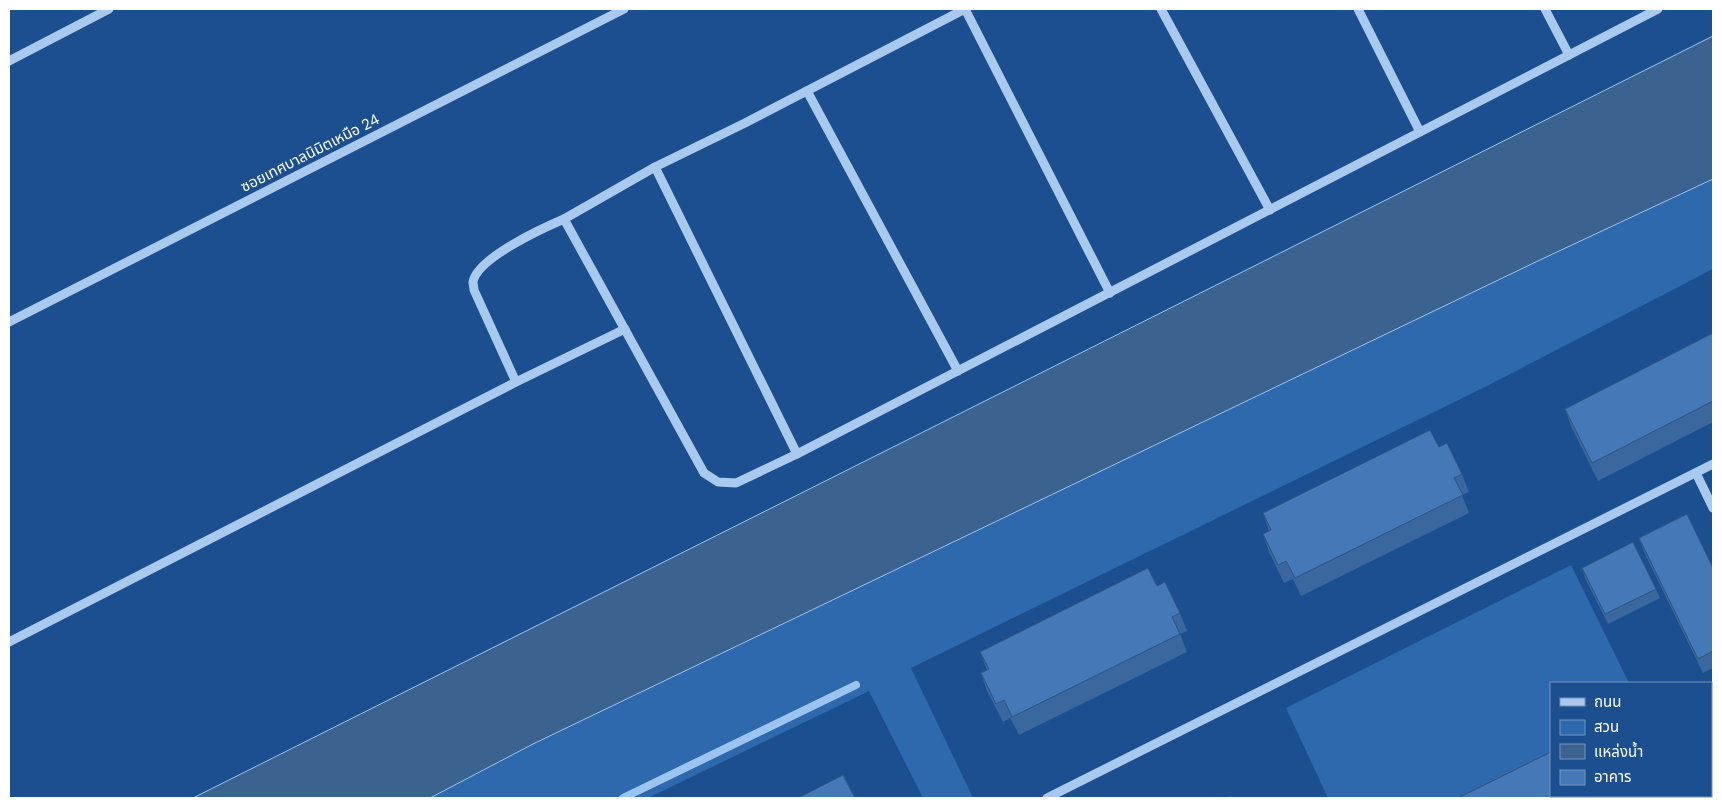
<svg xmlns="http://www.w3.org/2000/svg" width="1722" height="807" font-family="'DM Sans','Noto Sans Thai',sans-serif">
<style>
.green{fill:#2e69ad}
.water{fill:#3c6290;stroke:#9cc4f0}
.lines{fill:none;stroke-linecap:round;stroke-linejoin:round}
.stream{stroke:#9cc4f0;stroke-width:8}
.minor{stroke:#a9c9ee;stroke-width:9}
.wall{fill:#3a679d}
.building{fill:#4478b7;stroke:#305480}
.labels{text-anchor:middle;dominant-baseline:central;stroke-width:5;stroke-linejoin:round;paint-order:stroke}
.street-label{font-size:15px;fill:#fff;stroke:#1b4f8f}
</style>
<rect width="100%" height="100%" fill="#1b4f8f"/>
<g class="green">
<polygon points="1713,179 1713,269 1483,388 911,668 973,798 923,798 869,691 648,798 430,798 533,744 1542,259"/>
<polygon points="1571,565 1629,683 1551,683 1551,770 1492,798 1328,798 1286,708"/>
</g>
<polygon class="water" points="1713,36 1713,179 1542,259 533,744 430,798 193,798"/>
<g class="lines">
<polyline class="stream" points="623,798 856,685"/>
<g class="minor">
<polyline points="965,9 745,123 655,167 564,219 704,473 718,482 736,483 797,454 1658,9"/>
<polyline points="965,9 1110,293"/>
<polyline points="1161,9 1270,210"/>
<polyline points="1358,9 1420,132"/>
<polyline points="1545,9 1569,55"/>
<polyline points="9,61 109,9"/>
<polyline points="807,91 958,371"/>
<polyline points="655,167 797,454"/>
<polyline points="9,322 624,9"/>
<path d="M 516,382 L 474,290 C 474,287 473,285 473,282 C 477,258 543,228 564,219"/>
<polyline points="1696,473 1713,508"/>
<polyline points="9,642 516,382 625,329"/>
<polyline points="1047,798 1713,464"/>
</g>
</g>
<g class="wall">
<polygon points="1713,333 1713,422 1598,481 1571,426 1565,409"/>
<polygon points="1439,447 1462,474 1469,492 1462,495 1469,513 1301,596 1293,579 1284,583 1269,552 1263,534 1269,531 1263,513"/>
<polygon points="1639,538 1713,568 1713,668 1703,673 1644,552"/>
<polygon points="1582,568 1656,589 1660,598 1608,624 1585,578"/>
<polygon points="1157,586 1180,613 1187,631 1180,634 1187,652 1019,735 1010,718 1003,722 987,691 981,673 987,670 980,652"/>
</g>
<g class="building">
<polygon points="1713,333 1713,401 1592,463 1565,409"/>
<polygon points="1430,430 1439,447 1447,443 1462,474 1454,478 1463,495 1295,578 1286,561 1278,565 1263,534 1271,530 1263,513"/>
<polygon points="1687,514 1713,568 1713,651 1698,659 1639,538"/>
<polygon points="1633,542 1656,589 1605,614 1582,568"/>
<polygon points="1148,568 1157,586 1165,582 1180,613 1172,617 1180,634 1012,717 1004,700 996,704 981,673 989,669 980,652"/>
<polygon points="1551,752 1551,796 1601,796 1602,798 1458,798"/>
<polygon points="843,775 855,798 798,798"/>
<polygon points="1231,796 1232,798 1226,798"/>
</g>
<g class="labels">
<g class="street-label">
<text transform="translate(310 153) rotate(-27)">ซอยเทศบาลนิมิตเหนือ 24</text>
</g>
</g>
<rect width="1722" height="807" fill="none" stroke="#ffffff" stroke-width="20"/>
<rect x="1550" y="682" width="162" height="115" fill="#1b4f8f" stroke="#7695bc"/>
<rect x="1560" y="698" width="25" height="8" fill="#a9c9ee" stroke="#7695bc"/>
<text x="1594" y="707" font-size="15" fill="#ffffff">ถนน</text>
<rect x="1560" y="720" width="25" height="15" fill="#2e69ad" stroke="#7695bc"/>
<text x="1594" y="732" font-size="15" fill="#ffffff">สวน</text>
<rect x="1560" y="744" width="25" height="15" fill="#3c6290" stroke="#7695bc"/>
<text x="1594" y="757" font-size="15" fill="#ffffff">แหล่งน้ำ</text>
<rect x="1560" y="770" width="25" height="15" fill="#4478b7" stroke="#7695bc"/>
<text x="1594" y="782" font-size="15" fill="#ffffff">อาคาร</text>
</svg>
